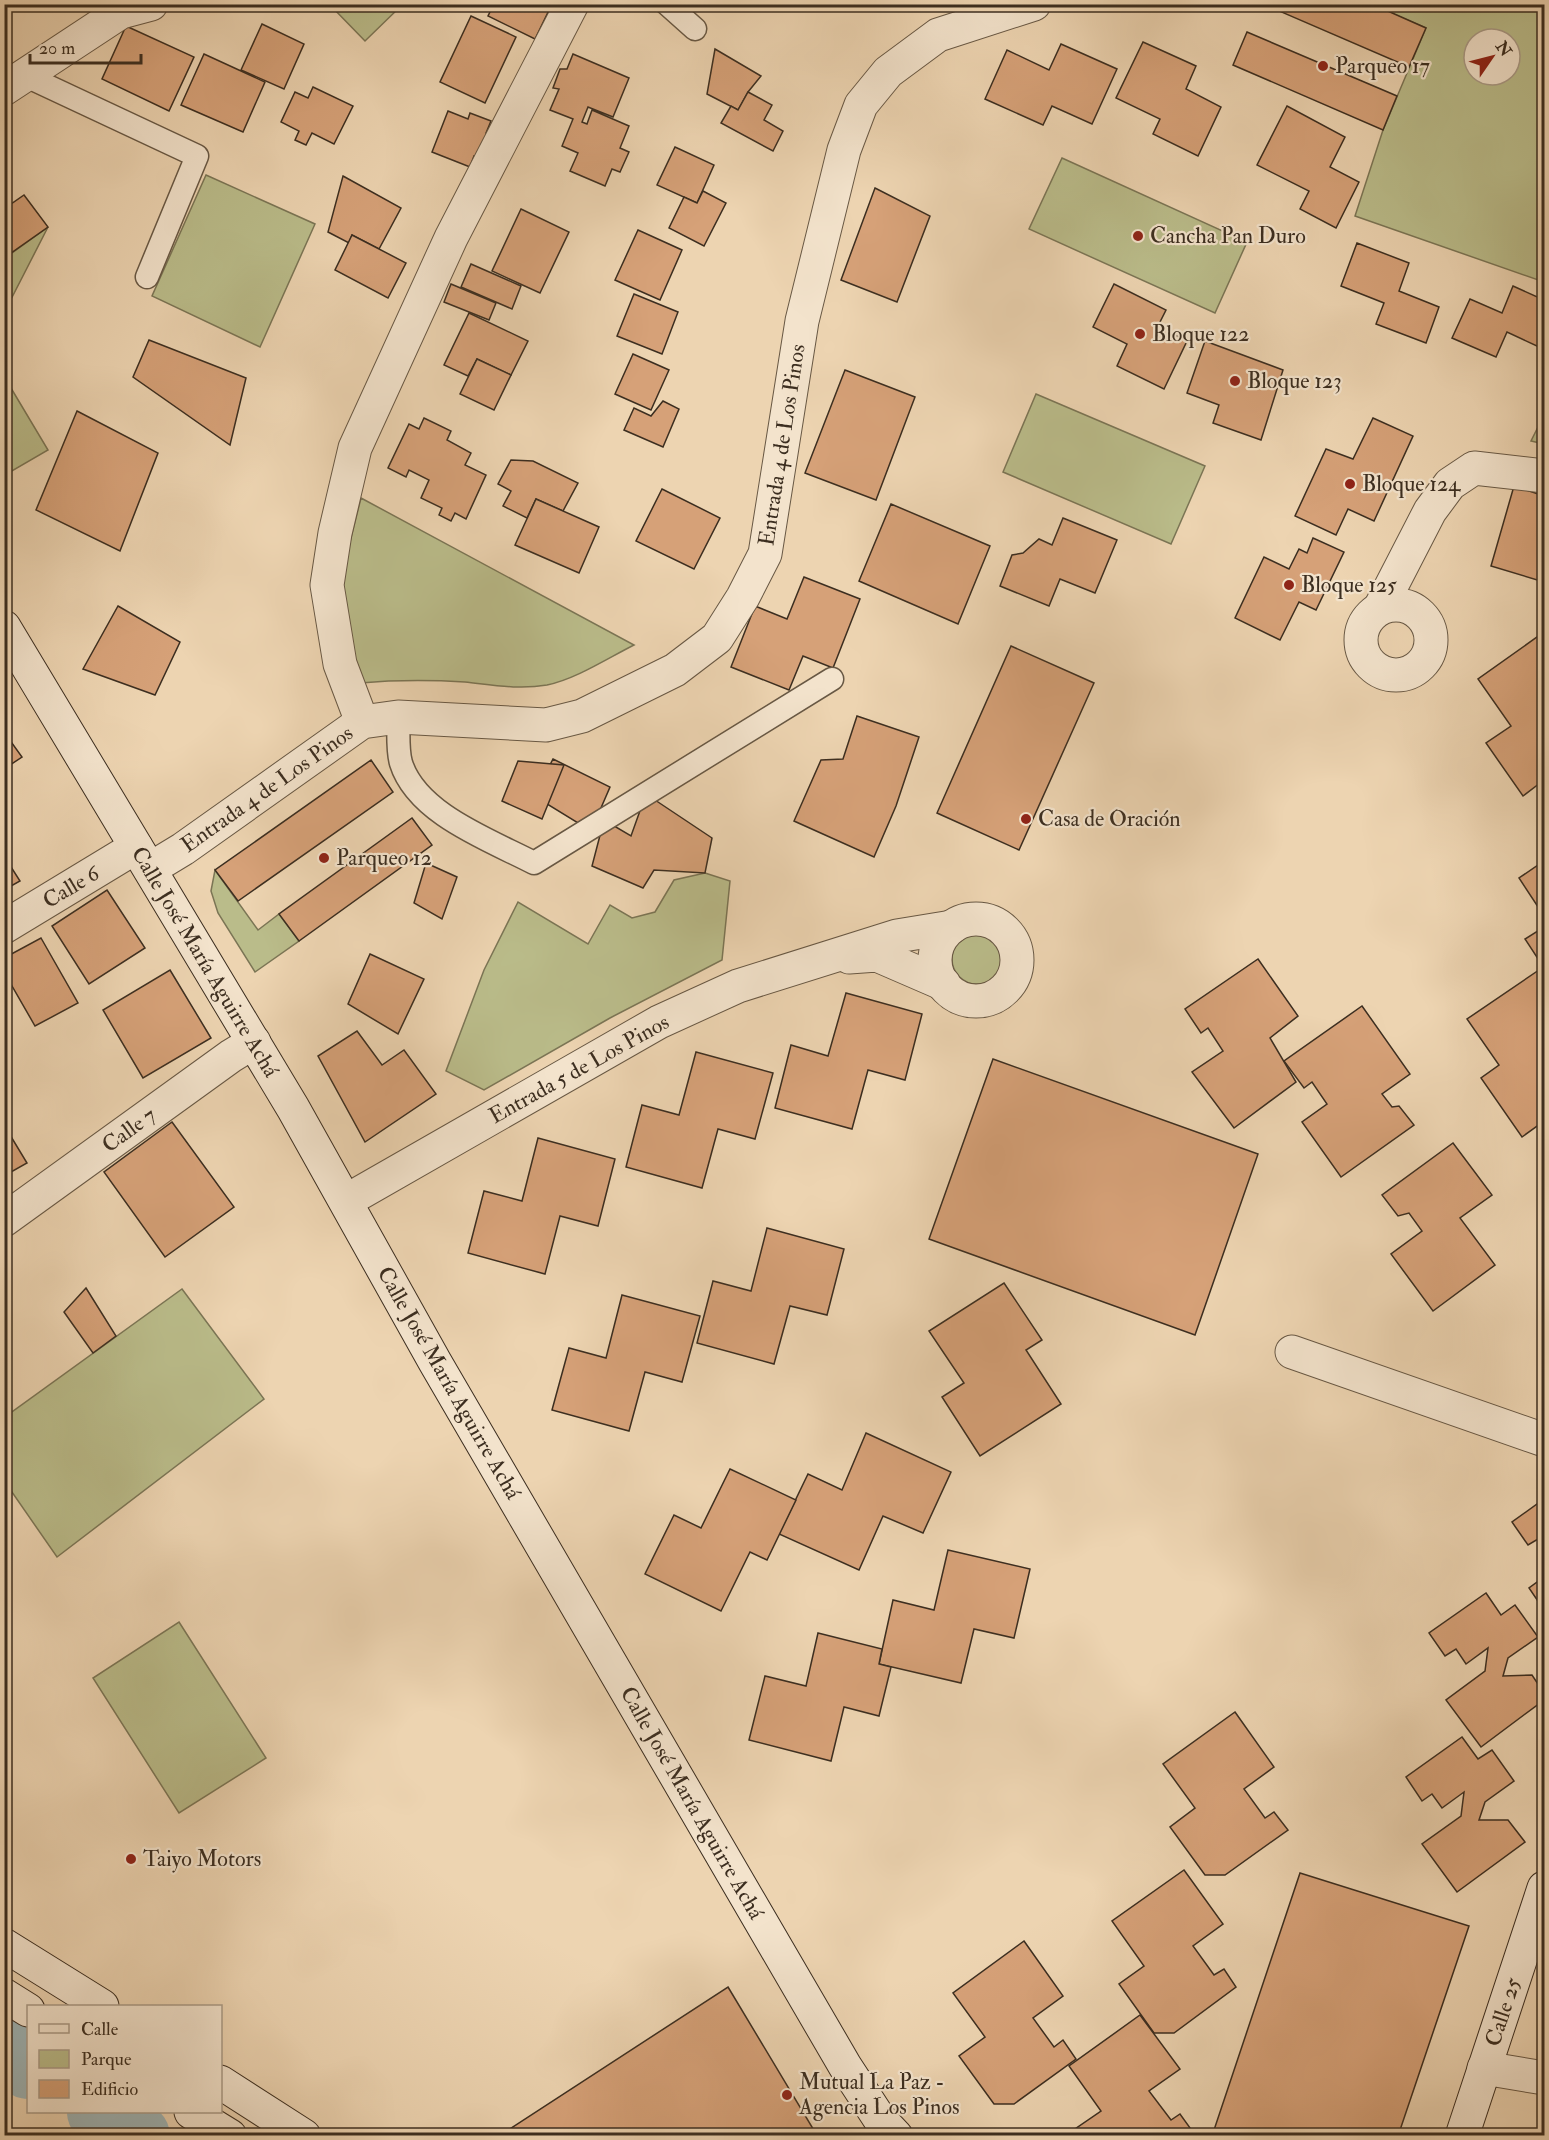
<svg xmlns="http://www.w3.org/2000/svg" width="1549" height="2140" font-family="'IM FELL Double Pica',serif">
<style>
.green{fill:#babc8a;stroke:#7b7555;stroke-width:1.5;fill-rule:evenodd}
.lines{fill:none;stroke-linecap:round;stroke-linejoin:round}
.river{stroke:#9eb5b7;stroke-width:66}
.building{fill:#d6a178;stroke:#3c2e20;stroke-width:1.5}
.lane-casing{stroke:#685844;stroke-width:25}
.street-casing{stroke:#685844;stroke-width:35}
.secondary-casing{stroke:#3c2e20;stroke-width:35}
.lane{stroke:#f3e3cc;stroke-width:22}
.street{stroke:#f3e3cc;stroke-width:33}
.secondary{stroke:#f3e3cc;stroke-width:33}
.poi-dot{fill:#8f2418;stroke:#f3e3cc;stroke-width:2}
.labels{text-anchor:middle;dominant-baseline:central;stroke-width:4.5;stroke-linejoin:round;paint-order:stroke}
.poi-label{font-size:22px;fill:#3c2e20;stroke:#f3e3cc;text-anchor:start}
.street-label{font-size:22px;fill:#3c2e20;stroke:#f3e3cc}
</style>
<rect width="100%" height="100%" fill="#edd4b1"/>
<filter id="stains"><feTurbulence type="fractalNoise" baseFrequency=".00333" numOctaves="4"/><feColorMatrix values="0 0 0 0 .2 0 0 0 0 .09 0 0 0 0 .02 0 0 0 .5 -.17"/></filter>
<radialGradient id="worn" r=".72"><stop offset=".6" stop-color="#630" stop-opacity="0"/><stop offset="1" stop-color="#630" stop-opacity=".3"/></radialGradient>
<g class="green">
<polygon points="337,5 337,4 402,5 365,41 333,8"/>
<path d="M 1372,5 L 1544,5 L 1544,282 L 1355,216 L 1383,130 L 1426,28 ZM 1474,39 L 1510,39 L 1510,75 L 1474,75 Z"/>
<polygon points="1062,158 1247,242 1215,313 1029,229"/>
<polygon points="206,175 315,224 260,347 152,296"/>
<polygon points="48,227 5,311 5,258"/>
<polygon points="5,378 48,450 5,475"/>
<polygon points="1036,394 1205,466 1171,544 1003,472"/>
<polygon points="1544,415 1544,444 1531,441"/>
<path d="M 361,498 L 634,645 C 608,658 576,679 547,685 C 519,690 493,685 465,682 C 430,680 395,680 360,683 L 341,587 L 347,554 Z"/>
<polygon points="215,870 258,930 279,914 299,941 255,972 218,913 211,891"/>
<polygon points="705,873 730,881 722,960 610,1018 484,1090 446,1071 484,970 518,902 588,944 610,905 632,918 655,912 674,880"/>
<circle cx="977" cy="959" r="25"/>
<polygon points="182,1289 264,1399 57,1557 5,1482 5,1417"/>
<polygon points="179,1622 266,1758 179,1813 93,1678"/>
</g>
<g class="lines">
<g class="river">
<polyline points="4,2050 28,2066"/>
<polyline points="100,2112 137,2136"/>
</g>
</g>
<g class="building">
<polygon points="54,4 67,4 58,11"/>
<polygon points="494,4 552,4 535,39 488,16"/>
<polygon points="1263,4 1372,4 1426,28 1409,67"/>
<polygon points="471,16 516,37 485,103 440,82"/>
<polygon points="262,24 304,44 284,89 241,70"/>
<polygon points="126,26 194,57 169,111 102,79"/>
<polygon points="1247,32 1397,96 1383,130 1233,65"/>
<polygon points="1143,42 1196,66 1186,89 1221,107 1198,156 1153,134 1160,119 1116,98"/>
<polygon points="1061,44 1117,69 1092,124 1052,106 1043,125 985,99 1007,50 1049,70"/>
<polygon points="715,49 761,76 748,92 738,110 707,94"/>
<polygon points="204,54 265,82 243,132 181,105"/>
<polygon points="573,54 629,78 613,117 588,107 582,122 587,124 592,110 629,126 620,148 629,152 620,172 612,169 605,186 570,171 578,153 562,146 573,119 550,110 559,89 553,88 560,69 567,69"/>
<polygon points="313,87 353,106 334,144 312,133 306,145 295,140 299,131 281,122 295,92 308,98"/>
<polygon points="748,92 772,105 764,120 783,131 773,151 721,123 731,106 738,110"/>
<polygon points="1287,106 1345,137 1330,167 1359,182 1336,228 1300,209 1309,191 1257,165"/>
<polygon points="448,111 468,119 470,113 491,121 486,133 497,137 487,161 474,156 470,167 432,152"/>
<polygon points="675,147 714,165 697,203 657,185"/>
<polygon points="343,176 401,208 379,249 352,235 349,243 328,232"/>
<polygon points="875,188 930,216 897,302 841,280"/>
<polygon points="703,191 726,203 704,246 669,228 684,197 697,203"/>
<polygon points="24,195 48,227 4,258 4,209"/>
<polygon points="521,209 569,232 540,293 492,271"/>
<polygon points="638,230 682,250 660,300 615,280"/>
<polygon points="352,235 406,263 388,298 335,270"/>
<polygon points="1357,243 1409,263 1399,291 1439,307 1426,343 1376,324 1384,303 1341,286"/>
<polygon points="471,264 521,286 512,309 461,287"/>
<polygon points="451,284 496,303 489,320 444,302"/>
<polygon points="1114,284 1166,310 1158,326 1187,341 1164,389 1117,366 1127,344 1093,327"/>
<polygon points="1513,286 1544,300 1544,335 1539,347 1507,332 1496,357 1452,338 1470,299 1502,313"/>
<polygon points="634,294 678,312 662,354 617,336"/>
<polygon points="469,313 528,341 511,375 477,359 468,376 444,365"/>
<polygon points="149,340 246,378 230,445 133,377"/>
<polygon points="1205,341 1283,370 1261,440 1213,423 1219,405 1187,393"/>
<polygon points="633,354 669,370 651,410 615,394"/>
<polygon points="477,359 511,375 494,410 460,394"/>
<polygon points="845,370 915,397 876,500 805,473"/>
<polygon points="663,401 679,409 663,447 624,430 634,408 651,416"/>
<polygon points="77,411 158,453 120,551 36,510"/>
<polygon points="424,418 451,431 447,440 471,453 465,465 486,475 466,519 455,513 451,521 439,515 442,508 421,498 429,480 409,470 406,477 388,468 409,424 419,429"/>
<polygon points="1373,418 1413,436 1374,521 1348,509 1336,535 1295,516 1326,449 1353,459"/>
<polygon points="511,460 533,461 578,483 563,511 536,499 527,518 503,506 511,491 498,484"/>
<polygon points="1514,486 1544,496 1544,582 1491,566"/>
<polygon points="662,489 720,518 694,569 636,541"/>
<polygon points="536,499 599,527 579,573 515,545"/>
<polygon points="891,504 990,546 958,624 859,581"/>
<polygon points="1063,518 1117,540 1095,593 1060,579 1049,606 1000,586 1012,555 1023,553 1039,539 1052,545"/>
<polygon points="1313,538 1344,552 1316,610 1299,602 1280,640 1235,618 1264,557 1289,569 1299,549 1307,553"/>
<polygon points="804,577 860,599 833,668 803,656 789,690 731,667 755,606 787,619"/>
<polygon points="118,606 180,642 155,695 83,669"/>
<polygon points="1544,632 1544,780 1523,796 1486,743 1511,726 1478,679"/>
<polygon points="1011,646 1094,683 1019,850 937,813"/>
<polygon points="857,716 919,737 896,806 874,857 794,821 821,760 843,759"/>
<polygon points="4,732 22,757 4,769"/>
<polygon points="553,759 610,787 591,831 534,796"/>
<polygon points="371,760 393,792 238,901 215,870"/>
<polygon points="518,761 564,765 542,819 502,801"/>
<polygon points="646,794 712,838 705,873 654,870 643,888 592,866 604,820 631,836"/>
<polygon points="412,818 432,845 299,941 279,914"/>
<polygon points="4,856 20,881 4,890"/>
<polygon points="1544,861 1544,916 1519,878"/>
<polygon points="426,863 457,877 442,919 414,903"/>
<polygon points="107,890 145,948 89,984 52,926"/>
<polygon points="1544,927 1544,968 1525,939"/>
<polygon points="41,938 78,1003 35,1026 4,972 4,958"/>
<polygon points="370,954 424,979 398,1034 348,1004"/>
<polygon points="1258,959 1298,1016 1270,1038 1296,1082 1234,1128 1192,1072 1223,1051 1208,1028 1201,1033 1185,1009"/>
<polygon points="170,970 211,1038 143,1078 103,1010"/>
<polygon points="1539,970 1544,978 1544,1121 1522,1137 1481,1078 1499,1065 1467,1019"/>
<polygon points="846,993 922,1014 905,1080 868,1070 852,1129 775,1108 791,1045 828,1056"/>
<polygon points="1362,1006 1410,1074 1382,1094 1392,1107 1399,1106 1414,1125 1341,1177 1302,1122 1327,1104 1312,1082 1304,1088 1284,1061"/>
<polygon points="357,1031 382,1065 404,1050 436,1094 365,1142 318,1056"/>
<polygon points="696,1052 773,1073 755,1139 718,1129 702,1188 626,1167 642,1105 679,1115"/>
<polygon points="993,1059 1258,1154 1195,1335 929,1239"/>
<polygon points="172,1122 234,1207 165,1257 104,1172"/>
<polygon points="4,1125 27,1163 4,1176"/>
<polygon points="538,1138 615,1159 598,1226 560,1216 545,1274 468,1253 484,1191 522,1201"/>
<polygon points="1453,1143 1492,1195 1460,1218 1495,1265 1433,1311 1391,1254 1422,1231 1409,1213 1398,1216 1382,1195"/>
<polygon points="767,1228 844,1249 827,1315 790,1306 774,1364 697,1343 713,1281 751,1291"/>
<polygon points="1004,1283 1042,1340 1026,1350 1061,1404 980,1456 942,1397 964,1383 929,1331"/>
<polygon points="86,1288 116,1336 93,1353 64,1312"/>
<polygon points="622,1295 700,1316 682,1382 645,1372 629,1431 552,1410 569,1348 606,1358"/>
<polygon points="866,1433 951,1472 923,1533 883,1516 859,1570 779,1534 808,1474 842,1490"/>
<polygon points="730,1469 796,1500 767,1560 750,1552 721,1611 645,1574 674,1515 701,1528"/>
<polygon points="1544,1499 1544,1547 1538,1539 1528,1545 1512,1522"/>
<polygon points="948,1550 1030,1569 1014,1638 974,1629 961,1683 879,1664 893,1600 934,1610"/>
<polygon points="1544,1577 1544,1610 1529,1588"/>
<polygon points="1486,1593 1501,1615 1515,1605 1538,1637 1508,1658 1503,1676 1532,1675 1544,1693 1544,1700 1481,1747 1446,1700 1485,1671 1488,1648 1466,1664 1456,1649 1445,1656 1429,1633"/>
<polygon points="818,1633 882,1649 879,1664 891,1667 879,1716 844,1707 831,1761 749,1740 765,1676 806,1686"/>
<polygon points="1235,1712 1274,1767 1244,1789 1265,1818 1274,1812 1288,1830 1225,1875 1205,1875 1170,1827 1195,1808 1163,1764"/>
<polygon points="1462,1737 1478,1759 1492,1750 1514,1781 1485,1802 1479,1820 1508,1820 1525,1842 1457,1892 1422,1844 1461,1816 1464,1792 1442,1808 1432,1794 1422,1801 1406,1777"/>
<polygon points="1184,1870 1223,1924 1193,1946 1214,1975 1224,1969 1236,1987 1174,2033 1154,2033 1119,1984 1144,1966 1112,1921"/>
<polygon points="1300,1873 1469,1926 1398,2136 1212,2136"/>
<polygon points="1024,1941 1063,1996 1033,2018 1054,2047 1063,2040 1076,2059 1014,2104 994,2104 959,2056 985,2037 953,1993"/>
<polygon points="728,1987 815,2132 813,2136 499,2136"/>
<polygon points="1140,2015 1180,2069 1149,2091 1171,2120 1180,2114 1193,2132 1188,2136 1080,2136 1075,2129 1101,2111 1069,2066"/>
</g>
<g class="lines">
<g class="lane-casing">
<g id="lane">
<polyline points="667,4 695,29"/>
<polyline points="24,75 197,156 147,277"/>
<path d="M 398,717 C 399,731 397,750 401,763 C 417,814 490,840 534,863 L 832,679"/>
</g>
</g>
<g class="street-casing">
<g id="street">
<polyline points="4,89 121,12 151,4"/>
<circle cx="1396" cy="640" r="35"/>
<polyline points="1380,608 1430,511 1450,484 1474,468 1544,476"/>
<polyline points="362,722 340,664 327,585 335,533 355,448 451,238 572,4"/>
<polyline points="150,869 183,849 362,722 398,717 546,725 582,716 675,670 717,638 743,597 765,554 802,321 844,150 861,105 888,72 938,35 1034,4"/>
<circle cx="976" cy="960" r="41"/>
<polyline points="4,927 136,847"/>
<polyline points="849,957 877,955 944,984"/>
<polyline points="346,1201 659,1022 738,986 897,936 952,927"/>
<polyline points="4,1220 231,1056 254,1042"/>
<polyline points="1292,1352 1544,1440"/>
<polyline points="1484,2068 1544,2078"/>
</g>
</g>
<g class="secondary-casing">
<g id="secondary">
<polyline points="4,627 293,1108 435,1362 845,2066 879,2118 896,2136"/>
<polyline points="4,1945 102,2006"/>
<polyline points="4,1995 28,2010"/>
<polyline points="220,2082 304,2136"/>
<polyline points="191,2112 230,2136"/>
<polyline points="1462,2136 1544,1888"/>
</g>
</g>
<use href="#lane" class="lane"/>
<use href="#street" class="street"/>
<use href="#secondary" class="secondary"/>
</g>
<g class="poi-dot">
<circle cx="1323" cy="66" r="6"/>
<circle cx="1138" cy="236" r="6"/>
<circle cx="1140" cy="334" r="6"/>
<circle cx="1235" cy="381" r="6"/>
<circle cx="1350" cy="484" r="6"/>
<circle cx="1289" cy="585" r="6"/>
<circle cx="1026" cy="819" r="6"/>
<circle cx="324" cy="858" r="6"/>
<circle cx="131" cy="1859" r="6"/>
<circle cx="787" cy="2095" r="6"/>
</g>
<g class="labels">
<g class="poi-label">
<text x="1335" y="66">Parqueo 17</text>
<text x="1150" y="236">Cancha Pan Duro</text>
<text x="1152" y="334">Bloque 122</text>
<text x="1247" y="381">Bloque 123</text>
<text x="1362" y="484">Bloque 124</text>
<text x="1301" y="585">Bloque 125</text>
<text x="1038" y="819">Casa de Oración</text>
<text x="336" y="858">Parqueo 12</text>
<text x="143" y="1859">Taiyo Motors</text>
<text x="799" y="2082">Mutual La Paz -<tspan x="799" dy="25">Agencia Los Pinos</tspan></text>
</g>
<g class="street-label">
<text transform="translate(782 445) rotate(-81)">Entrada 4 de Los Pinos</text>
<text transform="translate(267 789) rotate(-35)">Entrada 4 de Los Pinos</text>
<text transform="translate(71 887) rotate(-31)">Calle 6</text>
<text transform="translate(205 962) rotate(59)">Calle José María Aguirre Achá</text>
<text transform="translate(579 1069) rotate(-29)">Entrada 5 de Los Pinos</text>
<text transform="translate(129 1130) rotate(-36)">Calle 7</text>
<text transform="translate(449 1383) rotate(60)">Calle José María Aguirre Achá</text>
<text transform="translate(692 1803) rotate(60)">Calle José María Aguirre Achá</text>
<text transform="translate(1503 2012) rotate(-72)">Calle 25</text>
</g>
</g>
<rect width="1549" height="2140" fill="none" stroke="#edd4b1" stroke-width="24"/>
<rect x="6" y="6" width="1537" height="2128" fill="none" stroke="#3c2e20" stroke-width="3"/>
<rect x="12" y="12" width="1525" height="2116" fill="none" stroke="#3c2e20" stroke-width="1.5"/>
<rect x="27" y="2005" width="195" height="108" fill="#f3e3cc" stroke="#aa9b87" stroke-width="1.5"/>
<rect x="39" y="2024" width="30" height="9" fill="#f3e3cc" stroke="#aa9b87" stroke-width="1.5"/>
<text x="81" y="2035" font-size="18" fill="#3c2e20">Calle</text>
<rect x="39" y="2050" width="30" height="18" fill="#babc8a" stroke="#aa9b87" stroke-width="1.5"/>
<text x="81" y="2065" font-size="18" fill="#3c2e20">Parque</text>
<rect x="39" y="2080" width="30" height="18" fill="#d6a178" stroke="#aa9b87" stroke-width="1.5"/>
<text x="81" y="2095" font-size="18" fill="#3c2e20">Edificio</text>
<g transform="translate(1492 57) rotate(55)"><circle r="28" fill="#f3e3cc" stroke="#aa9b87" stroke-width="1.5"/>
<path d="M0-4.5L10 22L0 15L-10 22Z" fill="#8f2418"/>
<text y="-9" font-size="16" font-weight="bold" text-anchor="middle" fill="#3c2e20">N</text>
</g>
<path d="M30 54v9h111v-9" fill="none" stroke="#3c2e20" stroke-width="3"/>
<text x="39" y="54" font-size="18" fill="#3c2e20" stroke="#f3e3cc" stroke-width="4.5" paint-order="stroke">20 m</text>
<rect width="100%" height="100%" filter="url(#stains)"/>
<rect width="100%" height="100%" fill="url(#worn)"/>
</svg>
